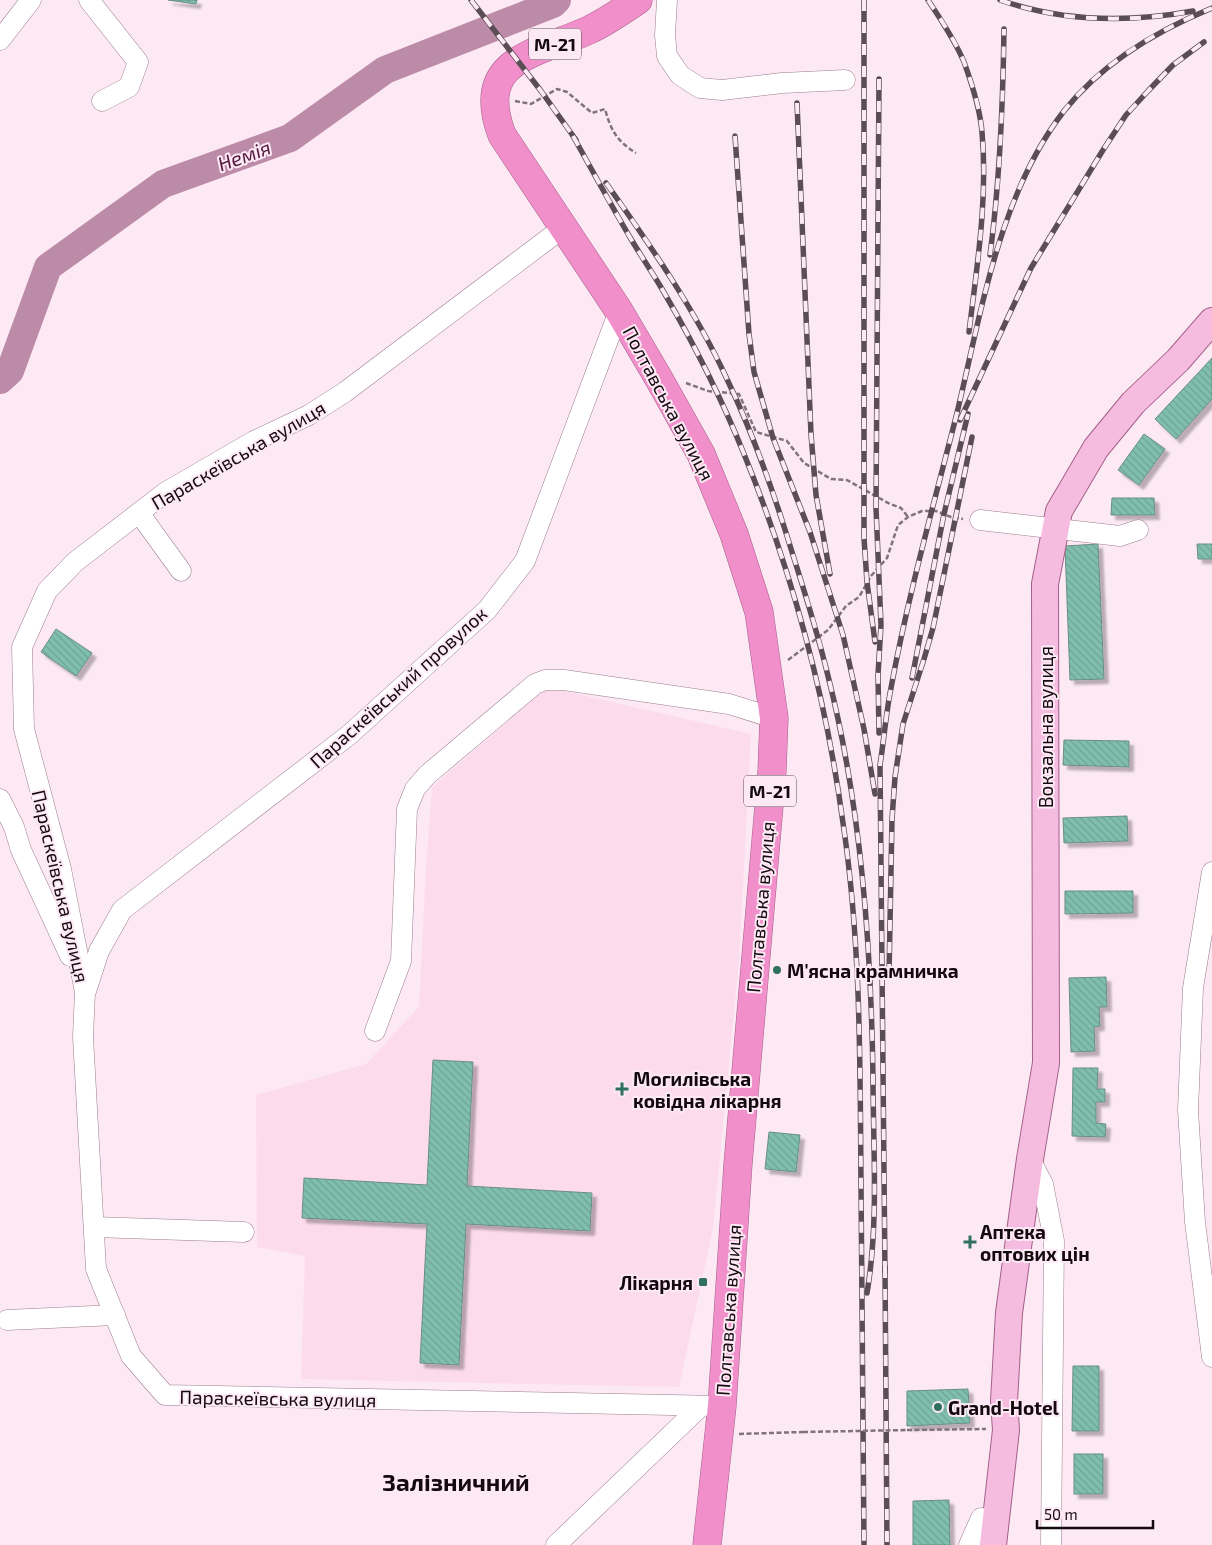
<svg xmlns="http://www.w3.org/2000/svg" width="1212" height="1545" font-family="'Exo 2',sans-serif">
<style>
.built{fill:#fcdbed}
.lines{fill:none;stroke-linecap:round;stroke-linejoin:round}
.river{stroke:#bc8ba7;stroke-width:28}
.building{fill:url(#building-back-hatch);stroke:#698e83;filter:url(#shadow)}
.minor-casing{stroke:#9b7d8e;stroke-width:21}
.major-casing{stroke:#a36089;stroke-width:28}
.highway-casing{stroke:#a36089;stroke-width:29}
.path{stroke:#81727b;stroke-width:2.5;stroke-dasharray:5 2.5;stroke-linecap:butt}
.minor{stroke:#fff;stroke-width:20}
.major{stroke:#f6bcdf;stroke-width:26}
.highway{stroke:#f08fca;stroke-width:28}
.rail-casing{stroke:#5a4d54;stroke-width:5.5}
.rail{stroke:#fde9f4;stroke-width:4;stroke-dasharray:11;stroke-linecap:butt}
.path-bridge{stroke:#81727b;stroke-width:2.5;stroke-dasharray:5 2.5;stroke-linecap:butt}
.poi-dot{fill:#2e6f5f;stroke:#fde9f4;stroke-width:2}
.labels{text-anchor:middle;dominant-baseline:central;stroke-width:4;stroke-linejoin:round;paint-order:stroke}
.shield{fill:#fde9f4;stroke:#594c54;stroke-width:1}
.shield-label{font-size:18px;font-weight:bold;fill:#13090f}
.street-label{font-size:19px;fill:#13090f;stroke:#fde9f4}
.poi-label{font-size:19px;font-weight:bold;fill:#13090f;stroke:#fde9f4;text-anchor:start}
.water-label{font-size:20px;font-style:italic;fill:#53173f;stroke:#fde9f4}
.district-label{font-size:24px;font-weight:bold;fill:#13090f;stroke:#fde9f4}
</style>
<defs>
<pattern id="building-back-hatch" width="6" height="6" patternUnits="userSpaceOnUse" patternTransform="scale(1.25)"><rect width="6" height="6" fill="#80bfad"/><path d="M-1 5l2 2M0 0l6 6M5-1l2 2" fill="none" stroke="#6ea394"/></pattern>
<filter id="shadow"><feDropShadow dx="4.5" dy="4.5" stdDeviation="1" flood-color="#0004"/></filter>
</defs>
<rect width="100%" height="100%" fill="#fde9f4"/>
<polygon class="built" points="547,687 751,734 739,960 713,1228 679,1387 301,1379 305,1256 257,1247 256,1095 366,1064 419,1007 426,868 432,787"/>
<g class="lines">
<polyline class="river" points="0,380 10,371 48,267 163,184 290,138 385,70 553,4 557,0"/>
</g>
<g class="building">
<polygon points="168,0 197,0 196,4"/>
<polygon points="1212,358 1212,399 1176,439 1155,419"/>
<polygon points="1144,434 1165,449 1139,485 1118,470"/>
<polygon points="1112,498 1154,498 1155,515 1111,515"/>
<polygon points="1098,544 1104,679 1070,680 1065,546"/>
<polygon points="1197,544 1212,544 1212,559 1198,559"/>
<polygon points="56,629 92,653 76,676 41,652"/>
<polygon points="1064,740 1129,741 1129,767 1063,765"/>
<polygon points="1127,816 1128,841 1064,843 1063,818"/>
<polygon points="1065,891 1133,891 1133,913 1065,914"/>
<polygon points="1106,977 1107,1007 1099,1007 1100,1026 1094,1027 1095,1051 1071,1052 1069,978"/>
<polygon points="433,1060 473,1062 467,1186 592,1193 590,1231 466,1224 459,1365 420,1363 427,1224 302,1218 304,1178 427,1185"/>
<polygon points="1073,1068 1098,1068 1097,1089 1105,1089 1105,1102 1096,1102 1096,1123 1106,1124 1105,1137 1072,1136"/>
<polygon points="769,1132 800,1135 796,1172 765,1169"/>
<polygon points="1073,1366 1099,1366 1099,1431 1072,1431"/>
<polygon points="968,1389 970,1423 907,1426 907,1391"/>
<rect x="1074" y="1454" width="29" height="40"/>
<polygon points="949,1500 950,1545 913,1545 913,1501"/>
</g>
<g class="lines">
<g class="minor-casing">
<g id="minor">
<polyline points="89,0 138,62 129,87 102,101"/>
<polyline points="667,0 665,35 667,56 680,75 700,88 722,90 782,83 845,80"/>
<polyline points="0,40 31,0"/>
<polyline points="564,227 345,392 309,415 254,441 166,492 75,562 47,591 22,647 24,729 61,869 85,992 83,1037 96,1269 131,1356 165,1395 722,1406"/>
<polyline points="139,513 181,571"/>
<polyline points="980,520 1120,536 1138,530"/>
<polyline points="0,799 14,827 21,850 70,956"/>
<polyline points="1212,872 1193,988 1188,1110 1195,1222 1212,1357"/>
<polyline points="86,991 99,951 122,910 349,735 487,610 525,561 619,311"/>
<polyline points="375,1031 401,961 407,809 415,789 427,775 535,684 545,680 564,680 729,704 774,718"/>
<polyline points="1030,1159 1043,1184 1054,1241 1051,1545"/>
<polyline points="94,1227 244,1232"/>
<polyline points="7,1320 115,1315"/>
<polyline points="556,1545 701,1406"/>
<polyline points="969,1545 981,1518"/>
</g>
</g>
<g class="major-casing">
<polyline id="major" points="993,1545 1006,1430 1004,1401 1009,1313 1030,1159 1046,1063 1045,584 1059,511 1096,448 1133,403 1178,360 1212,321"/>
</g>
<g class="highway-casing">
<path id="highway" d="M 638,0 C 622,11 606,22 589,30 C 537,54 473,58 502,135 L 619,311 L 659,379 L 701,454 L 734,534 L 759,612 L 774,718 L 772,771 L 738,1164 L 722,1406 L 707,1545"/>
</g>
<g class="path">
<path d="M 515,101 L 531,104 L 557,89 L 567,92 L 592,113 L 605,109 C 611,131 617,141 636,153"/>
<polyline points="686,383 708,391 739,394 756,432 787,441 804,463 831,479 847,480 888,503 901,508 908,517"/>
<polyline points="788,660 828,630 846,606 859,597 871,576 887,558 898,525 908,517 922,511 936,511 951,517 963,519"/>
<polyline points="907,1430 986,1429"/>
<polyline points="739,1434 803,1432"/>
</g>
<use href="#minor" class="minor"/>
<use href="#major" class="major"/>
<use href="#highway" class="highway"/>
<g class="rail-casing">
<g id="rail">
<polyline points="471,0 541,91 576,140"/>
<polyline points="864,0 864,538 867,582 875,642"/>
<path d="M 928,0 C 941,20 955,40 964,62 C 972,84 980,108 982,132 C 988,198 977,266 969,332"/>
<path d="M 1000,0 C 1063,22 1127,23 1193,11"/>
<polyline points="879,79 876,508 881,625 878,675 879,733"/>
<polyline points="797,103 811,434 816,495 830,574"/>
<path d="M 573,136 C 592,170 611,205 631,239 C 641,256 652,272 662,289 C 693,342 721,397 744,454 C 792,572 826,697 843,823 C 861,943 860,1063 861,1184 C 862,1304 863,1425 864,1545"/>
<polyline points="735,136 749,334 754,372 773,438 810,532 843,635 864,729 875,794"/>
<path d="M 606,183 C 650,245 694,308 726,377 C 753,433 774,493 792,552 C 805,593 818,634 828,676 C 861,806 871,943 873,1077 C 873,1148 879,1222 867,1293"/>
<path d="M 990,255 C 1000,180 1003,104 1004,29"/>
<polyline points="960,420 1031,268 1103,150 1126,115 1148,91 1173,65 1204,42"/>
<polyline points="912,678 944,514 968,414"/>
<polyline points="889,975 892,819 895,777 903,724 924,659 933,628 972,437"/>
<polyline points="885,1267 887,1545"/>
<path d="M 885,1272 L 880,765 C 884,739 886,713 891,688 C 908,596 933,507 956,417 C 981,315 998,196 1064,111 C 1102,63 1156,31 1212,8"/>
</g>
</g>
<use href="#rail" class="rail"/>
<polyline class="path-bridge" points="803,1432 907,1430"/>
</g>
<g class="poi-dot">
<circle cx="777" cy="970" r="5"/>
<path d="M619.5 1081.5h5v5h5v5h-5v5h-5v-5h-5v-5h5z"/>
<path d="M967.5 1234.5h5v5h5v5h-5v5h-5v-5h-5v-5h5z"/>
<rect x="698" y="1277" width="10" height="10" rx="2.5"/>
<circle cx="938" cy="1407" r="5"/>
</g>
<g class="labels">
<g class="shield">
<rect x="529" y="28.5" width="52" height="31" rx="4"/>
<rect x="744" y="775.5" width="52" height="31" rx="4"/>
</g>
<g class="shield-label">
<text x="555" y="44">М-21</text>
<text x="770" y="791">М-21</text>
</g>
<g class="street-label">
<text transform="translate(669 403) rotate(62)">Полтавська вулиця</text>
<text transform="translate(238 455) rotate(-30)">Параскеївська вулиця</text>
<text transform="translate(398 687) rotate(-42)">Параскеївський провулок</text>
<text transform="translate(1045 727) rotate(-90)">Вокзальна вулиця</text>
<text transform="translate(61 886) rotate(77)">Параскеївська вулиця</text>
<text transform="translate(760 907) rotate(-85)">Полтавська вулиця</text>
<text transform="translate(728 1310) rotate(-86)">Полтавська вулиця</text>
<text transform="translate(278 1398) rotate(1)">Параскеївська вулиця</text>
</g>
<g class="poi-label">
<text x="787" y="970">М'ясна крамничка</text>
<text x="633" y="1078">Могилівська<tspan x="633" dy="22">ковідна лікарня</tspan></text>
<text x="980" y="1231">Аптека<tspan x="980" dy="22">оптових цін</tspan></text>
<text x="693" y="1282" text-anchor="end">Лікарня</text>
<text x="948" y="1407">Grand-Hotel</text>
</g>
<g class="water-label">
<text transform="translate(244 155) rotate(-20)">Немія</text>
</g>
<g class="district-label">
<text x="456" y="1481">Залізничний</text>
</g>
</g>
<path d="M1037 1520v8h116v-8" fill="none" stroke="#13090f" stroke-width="2.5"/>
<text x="1044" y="1520" font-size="15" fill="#13090f" stroke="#fde9f4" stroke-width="4" paint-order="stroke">50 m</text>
</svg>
